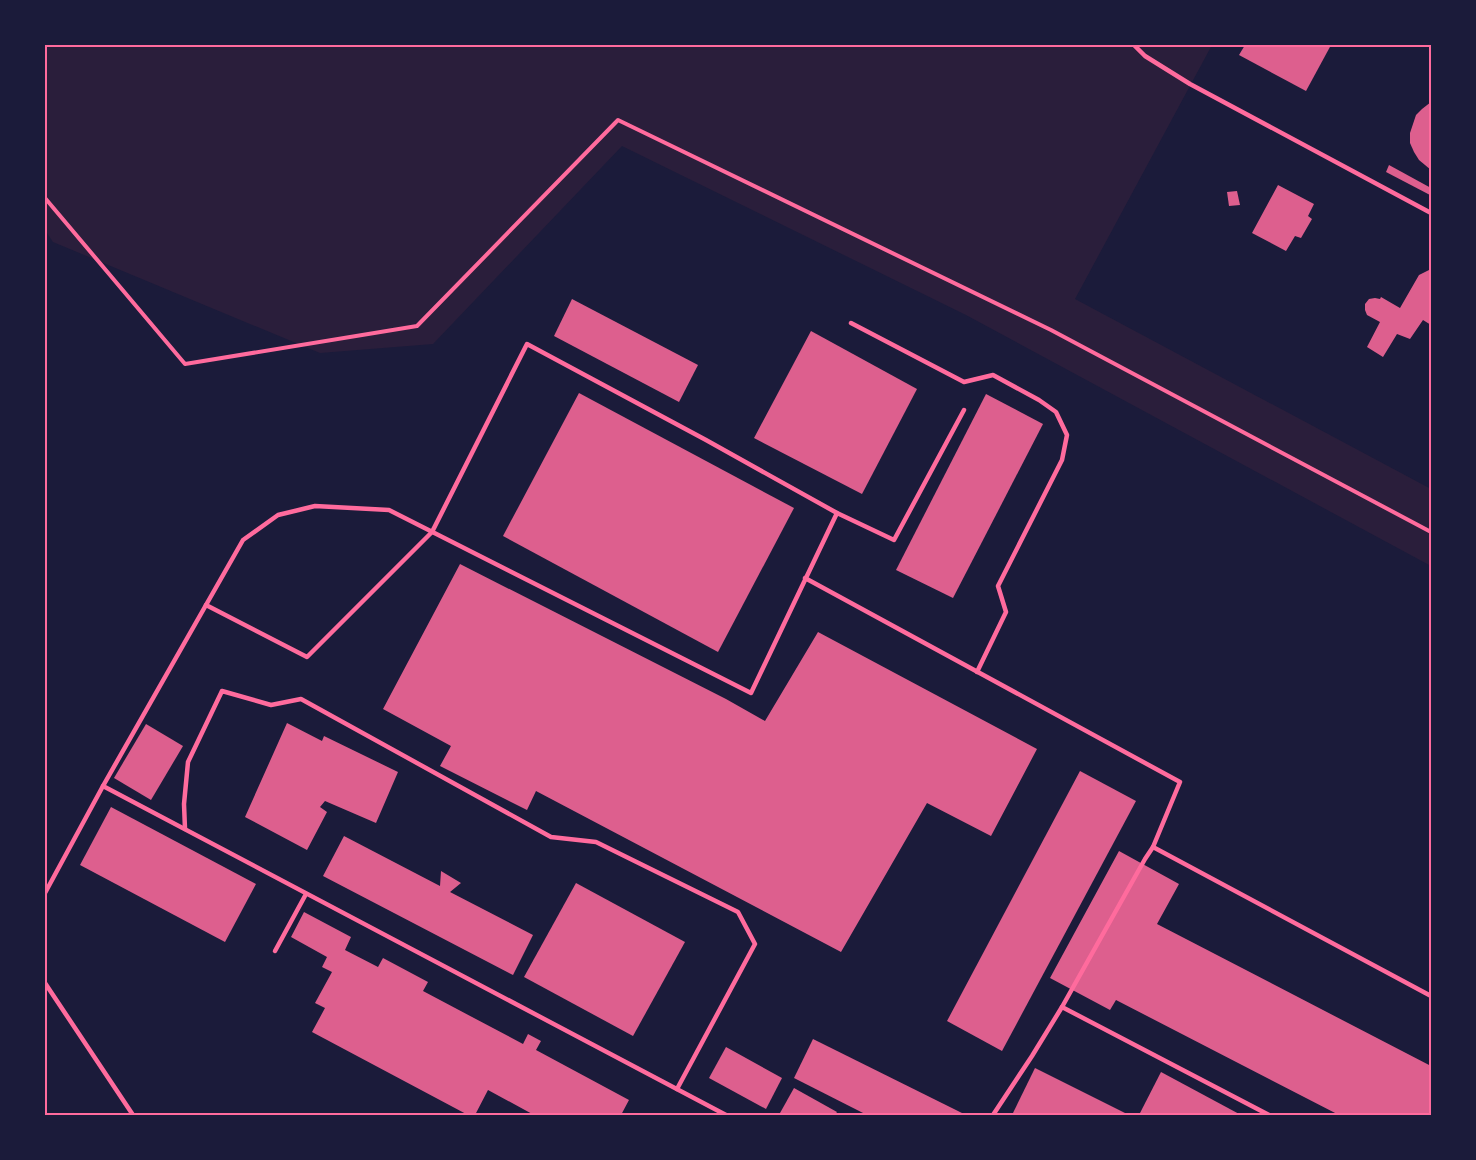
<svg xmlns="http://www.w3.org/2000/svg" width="1476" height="1160" font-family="Bitter,serif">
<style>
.green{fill:#2a1e3b}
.building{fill:#dd5f8e}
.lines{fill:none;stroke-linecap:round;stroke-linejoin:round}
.path{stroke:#ff6b9d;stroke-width:4}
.service{stroke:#ff6b9d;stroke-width:4.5}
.neatline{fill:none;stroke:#ff6b9d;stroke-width:2}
</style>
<rect width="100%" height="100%" fill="#1b1b3a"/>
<polygon class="green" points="45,45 1212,45 1075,299 1431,489 1431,566 966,315 622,146 433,344 320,353 53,242 45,230"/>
<g class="building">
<polygon points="1245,45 1331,45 1306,91 1239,55"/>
<polygon points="1431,102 1431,170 1419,160 1414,152 1410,143 1410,133 1416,115 1422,109"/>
<polygon points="1389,165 1431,188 1430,195 1386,172"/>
<polygon points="1278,185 1314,204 1308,216 1312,219 1301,238 1295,236 1286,251 1252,233"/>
<polygon points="1237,191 1240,205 1229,206 1227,192"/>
<polygon points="1431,269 1431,325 1423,320 1410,339 1397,334 1383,357 1367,347 1380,322 1367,315 1365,310 1365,304 1369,299 1375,298 1380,299 1381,297 1400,308 1419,275"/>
<polygon points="572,299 698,365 679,402 554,336"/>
<polygon points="811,331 917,389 862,494 754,438"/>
<polygon points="579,393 794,508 718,652 503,536"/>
<polygon points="986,394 1043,424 953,598 896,570"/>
<polygon points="460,564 726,699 765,721 818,632 1037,749 991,836 927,803 841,952 536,791 527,810 440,766 451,746 383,709"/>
<polygon points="287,723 322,741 324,736 398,772 376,823 325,801 320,807 327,812 307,850 245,817"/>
<polygon points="146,724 183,746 151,800 114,778"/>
<polygon points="1080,771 1136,801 1002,1051 947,1021"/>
<polygon points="111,807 256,884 225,942 80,865"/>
<polygon points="344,836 440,886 441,871 461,883 450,892 533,935 513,975 323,876"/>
<polygon points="1119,851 1179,884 1157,924 1431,1066 1431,1115 1339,1115 1116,1000 1110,1010 1050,978"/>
<polygon points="576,883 685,942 633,1036 524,977"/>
<polygon points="304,912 351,937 345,950 378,967 383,958 428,982 423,991 523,1044 528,1034 541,1041 536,1050 629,1100 621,1115 534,1115 488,1090 475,1115 468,1115 312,1032 325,1008 315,1003 332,972 322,967 327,957 291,937"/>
<polygon points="813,1039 966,1115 867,1115 794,1078"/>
<polygon points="726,1047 782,1078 766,1109 709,1078"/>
<polygon points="1035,1068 1129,1115 1012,1115"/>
<polygon points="1161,1072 1241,1115 1139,1115"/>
<polygon points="794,1088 837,1112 835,1115 784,1115 780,1113"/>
</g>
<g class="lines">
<polyline class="path" points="45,198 185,364 417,326 618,120 1051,330 1431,532"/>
<g class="service">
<polyline points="1134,45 1145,56 1190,84 1431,213"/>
<polyline points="851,323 964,382 993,375 1039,400 1056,412 1067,435 1062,460 998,586 1006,612 977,672"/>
<polyline points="805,578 1180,782 1153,847 1145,859 1062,1007 1032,1056 993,1115"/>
<polyline points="206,605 307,657 432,532 527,344 706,440 837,513 894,540 964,410"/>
<polyline points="103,786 726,1115"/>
<polyline points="185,829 184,804 188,762 222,691 271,705 301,699 551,837 596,842 738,912 755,944 677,1089"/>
<polyline points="1153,847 1431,996"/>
<polyline points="45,893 103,786 243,540 278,515 315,506 389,510 751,693 837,513"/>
<polyline points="275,951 306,894"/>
<polyline points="45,983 133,1115"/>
<polyline points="1062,1007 1269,1115"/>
</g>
</g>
<rect width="1476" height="1160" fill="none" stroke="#1b1b3a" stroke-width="93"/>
<rect x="46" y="46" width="1384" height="1068" class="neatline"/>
</svg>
